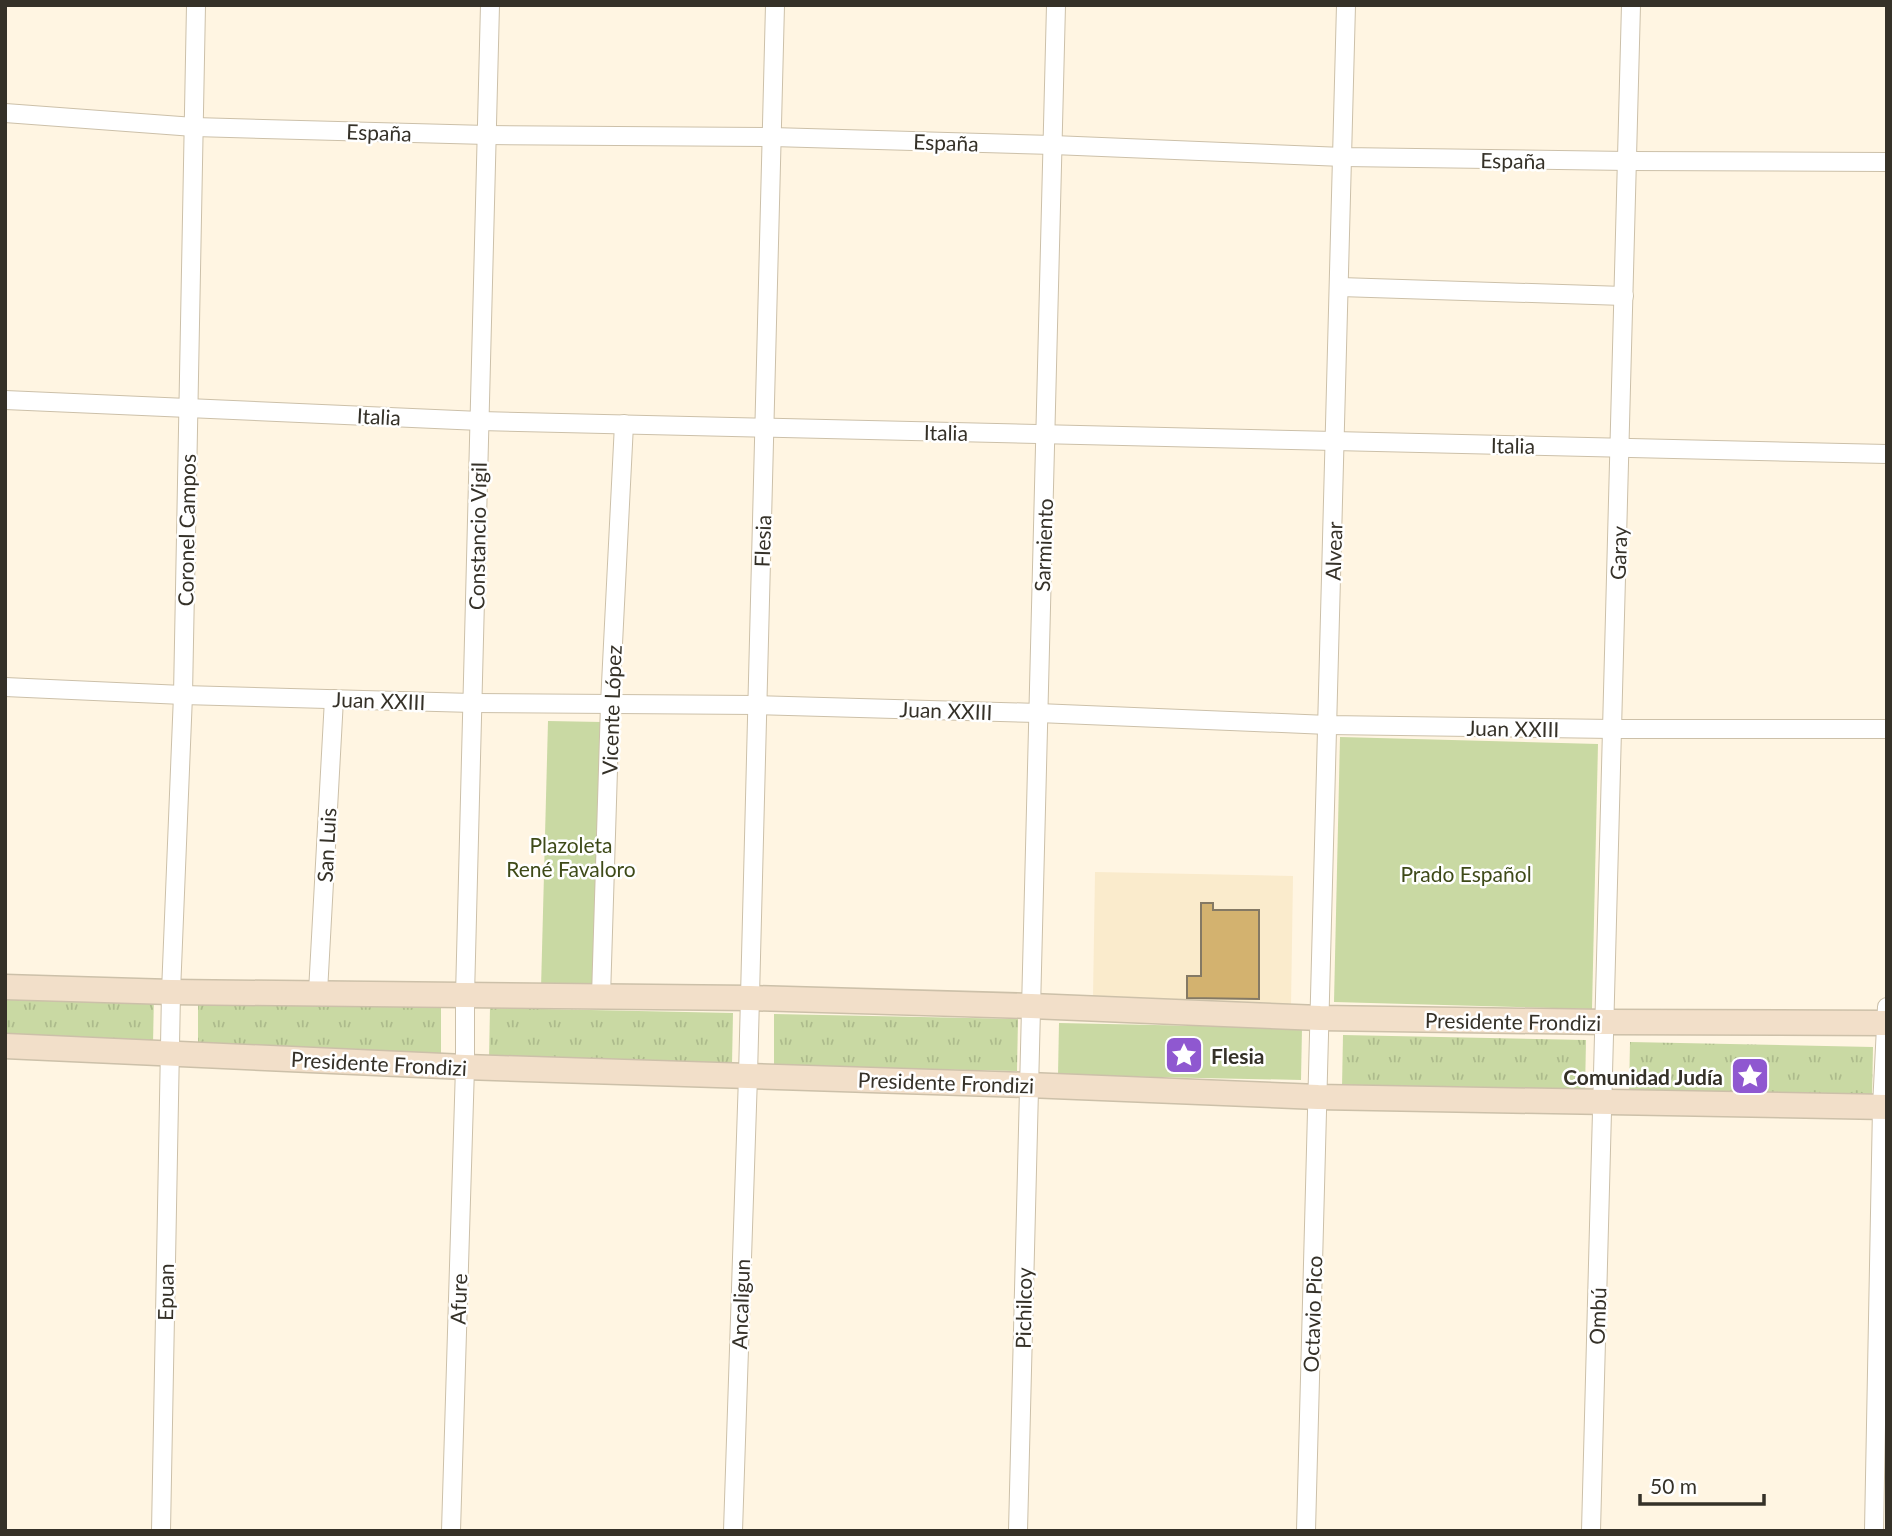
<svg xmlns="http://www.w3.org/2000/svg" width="1892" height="1536" font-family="Lato,sans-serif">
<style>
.built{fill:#faebcc}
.grass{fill:url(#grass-tufts)}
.park{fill:#c9d9a3}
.building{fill:#d3b26f;stroke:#847964;stroke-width:2}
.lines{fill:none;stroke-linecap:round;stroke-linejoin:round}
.minor-casing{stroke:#ccc0a9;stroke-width:20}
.secondary-casing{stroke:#ccc0a9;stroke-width:27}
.minor{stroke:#fff;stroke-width:18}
.secondary{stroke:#f2dfc9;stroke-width:24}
.labels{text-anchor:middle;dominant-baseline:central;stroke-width:5;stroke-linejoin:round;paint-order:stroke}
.street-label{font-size:21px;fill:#353128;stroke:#fff}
.park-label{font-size:21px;fill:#3e4a18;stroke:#fff}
.poi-label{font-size:21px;font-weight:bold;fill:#353128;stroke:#fff;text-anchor:start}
</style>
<defs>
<pattern id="grass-tufts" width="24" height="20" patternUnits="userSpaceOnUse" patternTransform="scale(1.75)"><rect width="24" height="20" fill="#c9d9a3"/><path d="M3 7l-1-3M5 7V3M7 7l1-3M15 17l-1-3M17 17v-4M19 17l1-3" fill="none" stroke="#adbb8c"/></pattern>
</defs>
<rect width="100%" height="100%" fill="#fff5e2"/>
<polygon class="built" points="1095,872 1293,876 1291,1007 1093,998"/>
<g class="grass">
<polygon points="5,990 154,993 153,1045 5,1042"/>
<polygon points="198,1000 441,1005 441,1057 198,1052"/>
<polygon points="490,1008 733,1013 732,1064 489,1060"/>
<polygon points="774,1014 1018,1019 1017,1071 774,1066"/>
<polygon points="1343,1035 1586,1040 1585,1092 1342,1087"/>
<polygon points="1630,1042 1873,1047 1872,1099 1629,1094"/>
</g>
<g class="park">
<polygon points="548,721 602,722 595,991 541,989"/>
<polygon points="1340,737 1598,744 1592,1009 1334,1002"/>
<polygon points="1059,1023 1302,1028 1301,1080 1058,1075"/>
</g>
<polygon class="building" points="1201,903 1213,903 1213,910 1259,910 1259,999 1187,998 1187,976 1201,976"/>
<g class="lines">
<g class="minor-casing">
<g id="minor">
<polyline points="5,113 194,127 487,135 772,137 1053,145 1343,157 1628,161 1887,162"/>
<polyline points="1340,287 1624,296"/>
<polyline points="5,400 480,421 1887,454"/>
<polyline points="5,687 183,695 473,703 757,705 1038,713 1328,725 1613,729 1887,729"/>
<polyline points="318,992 334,699"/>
<polyline points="601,997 610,704 624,424"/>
<polyline points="161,1531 171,992 183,695 196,5"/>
<polyline points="451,1531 465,1067 465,996 490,5"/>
<polyline points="733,1531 748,1076 775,5"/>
<polyline points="1018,1531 1056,5"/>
<polyline points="1306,1531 1346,5"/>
<polyline points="1591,1531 1631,5"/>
<polyline points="1874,1531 1882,1107 1887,1007"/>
</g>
</g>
<g class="secondary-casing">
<g id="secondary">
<polyline points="5,987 171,992 750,998 1031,1006 1320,1018 1605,1022 1887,1023"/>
<polyline points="5,1046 465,1067 1028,1085 1318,1097 1887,1107"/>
</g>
</g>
<use href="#minor" class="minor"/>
<use href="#secondary" class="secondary"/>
</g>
<defs>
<g id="sight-square" transform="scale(2.0125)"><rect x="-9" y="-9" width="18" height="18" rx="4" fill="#8f58d0" stroke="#fff"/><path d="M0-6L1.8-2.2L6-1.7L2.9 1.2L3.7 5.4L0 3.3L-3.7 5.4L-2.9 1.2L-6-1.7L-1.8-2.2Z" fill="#fff"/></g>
</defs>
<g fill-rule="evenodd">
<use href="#sight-square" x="1184" y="1055"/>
<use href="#sight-square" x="1750" y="1076"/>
</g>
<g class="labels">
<g class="street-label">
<text transform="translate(379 132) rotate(2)">España</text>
<text transform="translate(946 142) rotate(2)">España</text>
<text transform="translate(1513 160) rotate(1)">España</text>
<text transform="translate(379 416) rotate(3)">Italia</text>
<text transform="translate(946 432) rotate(1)">Italia</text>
<text transform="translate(1513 445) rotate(1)">Italia</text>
<text transform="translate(186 530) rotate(-89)">Coronel Campos</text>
<text transform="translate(477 536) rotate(-89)">Constancio Vigil</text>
<text transform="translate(762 541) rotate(-88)">Flesia</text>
<text transform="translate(1043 545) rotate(-88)">Sarmiento</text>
<text transform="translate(1333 551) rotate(-88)">Alvear</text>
<text transform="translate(1618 553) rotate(-88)">Garay</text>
<text transform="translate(379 700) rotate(2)">Juan XXIII</text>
<text transform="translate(611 710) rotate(-88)">Vicente López</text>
<text transform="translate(946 710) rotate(2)">Juan XXIII</text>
<text transform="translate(1513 728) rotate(1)">Juan XXIII</text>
<text transform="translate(326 845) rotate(-87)">San Luis</text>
<text transform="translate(1513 1021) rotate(1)">Presidente Frondizi</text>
<text transform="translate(379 1063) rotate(3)">Presidente Frondizi</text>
<text transform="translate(946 1082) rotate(2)">Presidente Frondizi</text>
<text transform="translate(165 1292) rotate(-89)">Epuan</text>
<text transform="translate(458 1299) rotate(-88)">Afure</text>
<text transform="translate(740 1304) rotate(-88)">Ancaligun</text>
<text transform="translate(1023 1308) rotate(-89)">Pichilcoy</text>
<text transform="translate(1312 1314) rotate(-88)">Octavio Pico</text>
<text transform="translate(1597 1316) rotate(-88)">Ombú</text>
</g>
<g class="park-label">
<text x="571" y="844">Plazoleta<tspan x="571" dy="24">René Favaloro</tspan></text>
<text x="1466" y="873">Prado Español</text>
</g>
<g class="poi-label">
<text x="1211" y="1055">Flesia</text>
<text x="1723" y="1076" text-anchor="end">Comunidad Judía</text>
</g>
</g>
<rect width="1892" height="1536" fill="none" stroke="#353128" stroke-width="14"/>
<path d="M1640 1494v10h124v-10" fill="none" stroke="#353128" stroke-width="3.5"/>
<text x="1650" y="1494" font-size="21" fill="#353128" stroke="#ffffff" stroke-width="5" paint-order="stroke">50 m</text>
</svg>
